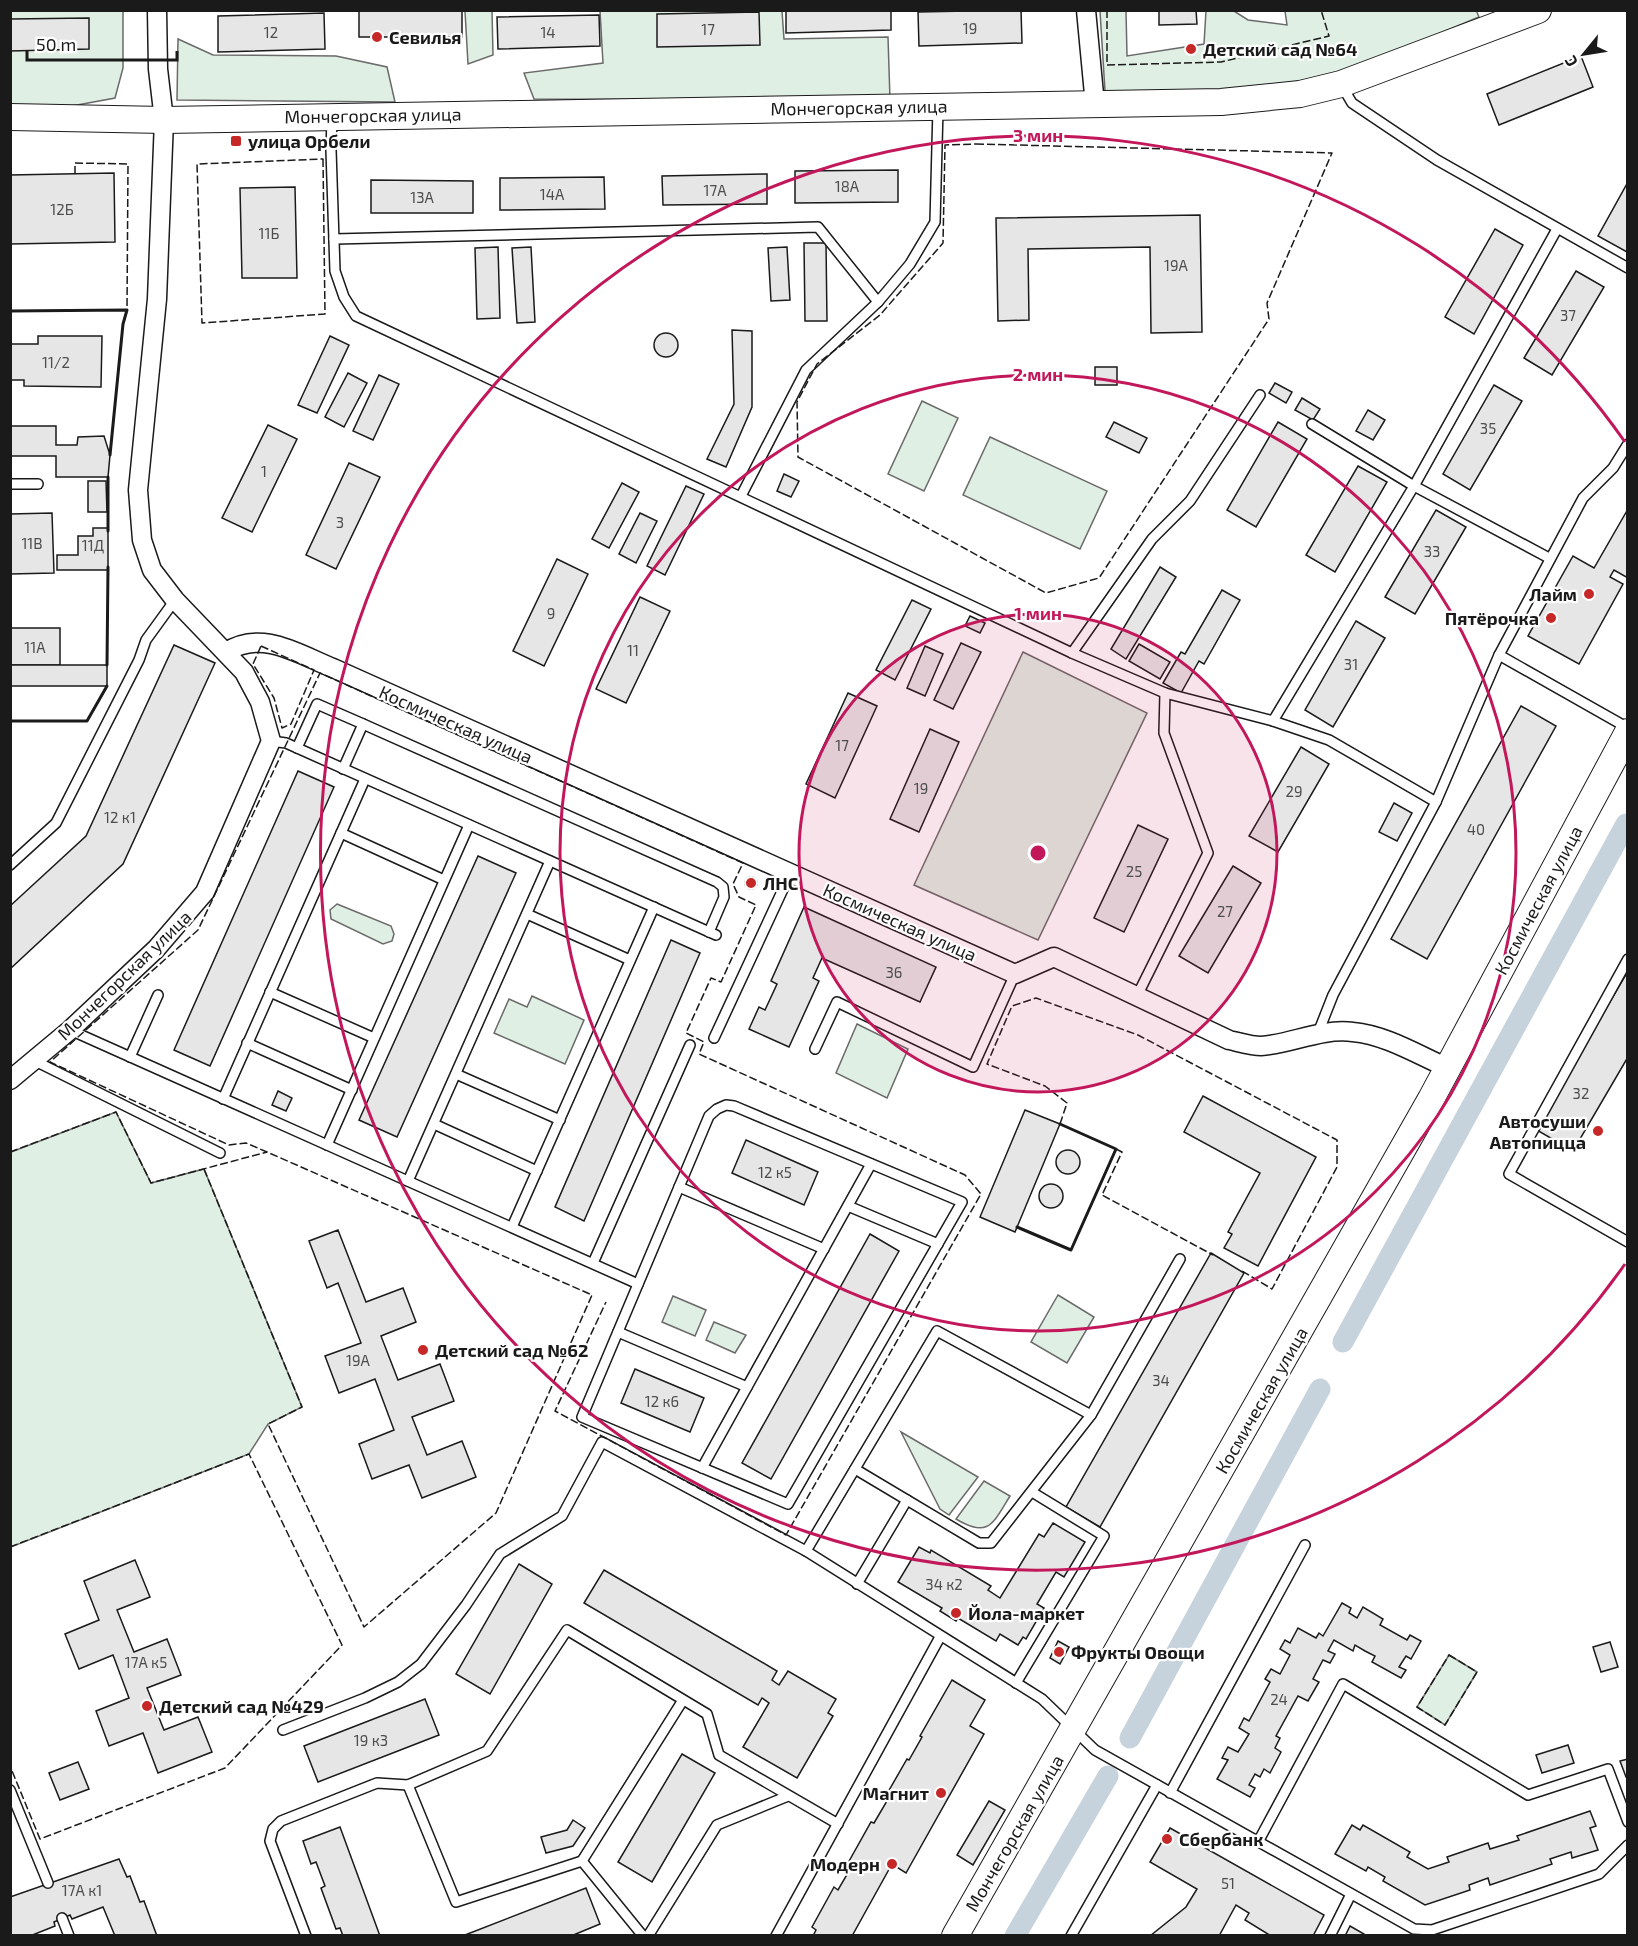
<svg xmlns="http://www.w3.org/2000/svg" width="1638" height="1946" font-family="'Exo 2',sans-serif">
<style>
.green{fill:#e0efe3;stroke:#6a6a6a;stroke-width:1.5}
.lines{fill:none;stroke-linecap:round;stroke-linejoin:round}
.canal{stroke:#c6d2dc;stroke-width:21}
.building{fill:#e6e6e6;stroke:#1a1a1a;stroke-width:1.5}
.lane-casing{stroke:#1a1a1a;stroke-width:12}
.street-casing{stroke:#1a1a1a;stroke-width:21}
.secondary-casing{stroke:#1a1a1a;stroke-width:28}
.lane{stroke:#fff;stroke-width:9}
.street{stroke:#fff;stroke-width:18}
.secondary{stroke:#fff;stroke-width:26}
.fence{stroke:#1a1a1a;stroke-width:1.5;stroke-dasharray:8 3;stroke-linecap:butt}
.wall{stroke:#1a1a1a;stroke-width:3}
.ring{fill:none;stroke:#c2185b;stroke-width:3}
.poi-dot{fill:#c62828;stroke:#fff;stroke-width:2}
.labels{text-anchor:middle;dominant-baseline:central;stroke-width:4.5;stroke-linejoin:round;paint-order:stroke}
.number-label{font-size:15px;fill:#4d4d4d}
.poi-label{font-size:18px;font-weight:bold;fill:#1a1a1a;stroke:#fff;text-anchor:start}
.street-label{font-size:18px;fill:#1a1a1a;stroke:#fff}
.centre{fill:#c2185b;stroke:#fff;stroke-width:3}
.ring-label{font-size:18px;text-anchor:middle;font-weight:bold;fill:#c2185b;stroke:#fff;stroke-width:4.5;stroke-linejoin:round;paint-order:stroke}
</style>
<rect width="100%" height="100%" fill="#fff"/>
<g class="green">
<polygon points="1476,10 1479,17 1344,73 1221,95 1105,91 1100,11 1126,11 1127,56 1204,44 1206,11 1234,11 1248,20 1287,25 1285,11"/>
<polygon points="10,11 123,11 123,68 115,98 61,108 11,105"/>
<polygon points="465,11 492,11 493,55 468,64"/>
<polygon points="600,11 782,11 784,39 888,37 890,100 534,99 524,73 603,63"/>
<polygon points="178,39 213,55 336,56 387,67 395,102 177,100"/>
<polygon points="922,401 958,418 924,491 888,474"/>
<polygon points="990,437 1107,491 1080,549 963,495"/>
<polygon points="1023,652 1147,713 1038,940 914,885"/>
<polygon points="337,904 391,926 394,934 392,941 383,944 331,919 330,910"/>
<polygon points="532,996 584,1020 565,1064 494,1033 509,999 527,1007"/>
<polygon points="857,1024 908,1049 887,1098 836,1073"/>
<polygon points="116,1112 151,1183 204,1169 302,1407 268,1424 249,1454 11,1547 11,1152"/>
<polygon points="1058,1295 1094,1317 1067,1363 1031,1342"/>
<polygon points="673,1296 706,1310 695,1336 662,1322"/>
<polygon points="714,1322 746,1335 735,1353 706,1340"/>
<polygon points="901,1432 978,1477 949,1515 940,1509"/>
<path d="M 984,1481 L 1010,1496 C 993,1523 989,1539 956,1519 Z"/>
<polygon points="1449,1655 1477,1672 1445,1725 1417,1707"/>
</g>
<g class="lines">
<g class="canal">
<polyline points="1343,1342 1626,824"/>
<polyline points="1130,1738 1320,1389"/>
<polyline points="1015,1936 1108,1776"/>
</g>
</g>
<g class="building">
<rect x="359" y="10" width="103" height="27"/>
<polygon points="786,10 891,10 891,30 786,33"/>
<polygon points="1021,10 1022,43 919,46 918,12"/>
<polygon points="1159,10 1196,10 1197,24 1159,25"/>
<polygon points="759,12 760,45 657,47 657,14"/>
<polygon points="324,13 325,49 218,52 218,16"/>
<polygon points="599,15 600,46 498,49 497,17"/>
<polygon points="89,18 89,49 10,51 10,19"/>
<polygon points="1581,56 1593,87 1499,125 1487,94"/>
<polygon points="898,170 898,202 795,203 795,171"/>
<polygon points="114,173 115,242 10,244 10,175"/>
<polygon points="767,174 767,204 663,205 662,176"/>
<polygon points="604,177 605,209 500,210 500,178"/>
<polygon points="371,180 473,181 473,213 371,213"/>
<polygon points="1628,182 1628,252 1627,252 1598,236"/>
<polygon points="295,187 297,278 242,278 240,188"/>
<polygon points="1200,215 1202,332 1151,333 1150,247 1028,249 1029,320 998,321 996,218"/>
<polygon points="1495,229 1523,245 1474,334 1445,317"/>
<polygon points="804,243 826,243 827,321 805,321"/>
<polygon points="498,247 500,318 477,319 475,248"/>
<polygon points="531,247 535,322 517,323 512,248"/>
<polygon points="787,247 790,300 771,301 768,248"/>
<polygon points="1576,271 1604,287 1552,375 1524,358"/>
<polygon points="732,330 752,331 752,407 726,467 707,459 734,404"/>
<circle cx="666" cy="345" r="12"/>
<polygon points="38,336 102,336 101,387 24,386 24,380 10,380 10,344 38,344"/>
<polygon points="330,336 349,345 317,413 298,405"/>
<rect x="1095" y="367" width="22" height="18"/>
<polygon points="348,373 367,383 344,427 325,417"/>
<polygon points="379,375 399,384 373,440 353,431"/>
<polygon points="1275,383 1292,392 1286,403 1269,393"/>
<polygon points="1494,385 1522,401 1470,490 1443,474"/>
<polygon points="1302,398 1320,409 1313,420 1295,410"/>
<polygon points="1368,410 1385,420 1373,440 1356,431"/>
<polygon points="1114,422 1147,438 1139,453 1106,437"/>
<polygon points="1278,422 1307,439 1256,527 1227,510"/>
<polygon points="268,425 297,439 252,532 222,518"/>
<polygon points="10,426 56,426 56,445 77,445 78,437 104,436 110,455 108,477 56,477 56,456 10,456"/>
<polygon points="349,463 380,477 336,569 306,555"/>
<polygon points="1358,466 1387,482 1335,572 1306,555"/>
<polygon points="784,474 799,481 791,497 777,491"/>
<polygon points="88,481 106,481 107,512 88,512"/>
<polygon points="622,483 639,492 609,548 592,539"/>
<polygon points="686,486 704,494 665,575 647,566"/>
<polygon points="1628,509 1628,578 1614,570 1610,577 1623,584 1579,664 1528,636 1573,556 1594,568"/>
<polygon points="1436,510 1466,527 1415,614 1385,597"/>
<polygon points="52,513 54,573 10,574 10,514"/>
<polygon points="640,513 657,521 636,563 619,554"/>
<polygon points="93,528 108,528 108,570 57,570 57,555 78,555 78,536 93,536"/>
<polygon points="557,559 588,574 544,666 513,651"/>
<polygon points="1160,567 1176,577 1126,659 1111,649"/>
<polygon points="1222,590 1240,600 1204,664 1199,661 1181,693 1163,683 1181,652 1185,654"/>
<polygon points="640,597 670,611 626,703 596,689"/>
<polygon points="912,600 931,609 895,680 876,670"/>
<polygon points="970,616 985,623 980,633 965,626"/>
<polygon points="1356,621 1385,638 1333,727 1305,710"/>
<rect x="10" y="628" width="50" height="37"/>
<polygon points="961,643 981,652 953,709 934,700"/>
<polygon points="1139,644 1170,662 1160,679 1129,661"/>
<polygon points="174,645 215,663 123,864 10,969 10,906 86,836"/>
<polygon points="925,646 943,654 925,696 907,688"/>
<rect x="10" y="665" width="97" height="21"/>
<polygon points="848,693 877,706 835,798 806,784"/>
<polygon points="1521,706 1556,726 1427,959 1391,939"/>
<polygon points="930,729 959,742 919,832 890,819"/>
<polygon points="1301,747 1329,764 1278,852 1249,836"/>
<polygon points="298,771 334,787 210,1066 174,1050"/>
<polygon points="1394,803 1412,813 1397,841 1379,832"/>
<polygon points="1138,825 1168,839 1124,932 1094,918"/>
<polygon points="478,856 516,873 397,1137 359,1120"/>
<polygon points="1233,866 1261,883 1208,973 1179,956"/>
<circle cx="751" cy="883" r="6"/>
<polygon points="804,907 936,967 920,1002 822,958 813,978 819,981 789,1047 749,1029 759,1007 765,1010 777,984 771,981"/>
<polygon points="671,940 700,953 584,1221 555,1207"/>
<polygon points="1628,971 1628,1057 1573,1151 1535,1129"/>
<polygon points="278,1091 292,1098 286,1111 272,1105"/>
<polygon points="1203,1096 1316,1157 1258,1266 1224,1248 1232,1234 1228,1232 1260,1173 1184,1132"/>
<polygon points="1025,1110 1060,1124 1015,1232 980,1217"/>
<polygon points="746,1140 818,1172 804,1205 732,1173"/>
<circle cx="1068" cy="1162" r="12"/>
<circle cx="1051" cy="1196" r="12"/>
<polygon points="338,1230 366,1302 403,1288 416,1322 381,1336 398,1380 440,1364 454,1401 412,1417 427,1455 462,1441 476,1477 422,1498 409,1465 372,1479 359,1444 394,1430 375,1379 339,1393 325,1356 361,1343 338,1283 327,1288 309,1241"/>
<polygon points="870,1234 899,1251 771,1479 742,1463"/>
<polygon points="1211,1253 1244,1273 1100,1527 1066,1507"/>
<polygon points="635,1369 704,1398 690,1432 621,1403"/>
<polygon points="1053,1523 1085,1542 1064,1577 1056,1572 1037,1604 1044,1608 1026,1639 1023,1637 1018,1645 1000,1634 996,1641 958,1618 956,1621 940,1611 942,1608 898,1582 919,1547 930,1553 931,1550 991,1586 988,1590 1000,1598 1039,1534 1044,1537"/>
<polygon points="135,1560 150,1597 117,1610 134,1652 167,1639 181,1675 147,1688 164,1730 198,1717 212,1752 158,1773 143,1733 109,1746 96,1711 129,1698 113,1655 79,1669 65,1634 99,1620 84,1581"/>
<polygon points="519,1564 552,1584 490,1694 456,1674"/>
<polygon points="604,1570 777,1671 772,1680 779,1685 788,1671 836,1699 828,1713 833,1716 797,1778 743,1747 769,1703 762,1698 758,1705 584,1603"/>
<polygon points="1342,1603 1351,1608 1349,1613 1357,1618 1363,1607 1383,1619 1380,1625 1407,1640 1410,1635 1421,1641 1411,1659 1406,1656 1399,1667 1406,1670 1401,1678 1372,1662 1375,1656 1365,1651 1355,1645 1353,1651 1334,1640 1328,1651 1335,1654 1330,1663 1323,1660 1313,1679 1319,1682 1308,1701 1298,1696 1276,1736 1280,1738 1275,1748 1281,1752 1270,1773 1264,1769 1260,1777 1255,1774 1249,1785 1255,1788 1250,1797 1217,1779 1228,1760 1222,1758 1228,1747 1238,1752 1249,1734 1239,1728 1244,1718 1249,1721 1270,1682 1265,1679 1271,1669 1280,1674 1290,1655 1280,1649 1285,1640 1290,1643 1298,1628 1316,1638 1319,1633 1323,1636"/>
<polygon points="1058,1641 1069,1647 1060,1664 1050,1658"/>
<polygon points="1610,1642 1618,1667 1601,1672 1593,1647"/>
<polygon points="952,1680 985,1700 970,1726 984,1734 906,1873 892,1864 852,1936 813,1936 816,1930 812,1927 834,1887 838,1890 852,1866 848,1863 871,1822 874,1823 887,1801 884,1799 907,1759 909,1760 922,1737 920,1736"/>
<polygon points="425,1699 439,1735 318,1782 304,1746"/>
<polygon points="1568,1745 1574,1763 1542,1773 1536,1755"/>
<polygon points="682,1754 715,1773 652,1882 618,1862"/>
<polygon points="1628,1759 1628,1776 1626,1777 1620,1761"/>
<polygon points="78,1762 89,1789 60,1800 49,1773"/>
<polygon points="989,1801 1005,1810 973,1865 957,1855"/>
<polygon points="1590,1811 1596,1826 1590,1828 1598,1850 1572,1858 1571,1852 1550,1859 1552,1864 1490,1885 1488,1878 1469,1885 1470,1890 1425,1905 1383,1881 1385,1877 1368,1867 1366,1871 1335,1854 1352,1825 1360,1830 1363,1825 1410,1852 1407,1857 1428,1869 1449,1862 1447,1857 1488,1843 1490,1849 1519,1840 1517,1836"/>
<polygon points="573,1820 585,1828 573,1846 546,1853 541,1837 567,1830"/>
<polygon points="340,1827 380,1936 343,1936 340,1928 336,1929 321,1888 325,1886 316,1862 311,1864 303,1841"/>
<polygon points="1170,1828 1324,1915 1313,1936 1271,1936 1245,1920 1249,1913 1236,1905 1219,1936 1150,1936 1186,1907 1197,1889 1150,1862"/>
<polygon points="119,1859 127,1877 130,1876 140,1902 144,1901 157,1936 115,1936 103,1907 72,1919 70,1915 54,1922 55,1926 30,1936 10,1936 10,1897"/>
<polygon points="586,1888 600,1924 571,1936 465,1935"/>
<polygon points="1350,1926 1364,1934 1363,1936 1345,1936"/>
</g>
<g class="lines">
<g class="lane-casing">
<g id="lane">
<polyline points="1342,86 1352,103 1437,160 1628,268"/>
<polyline points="332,119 331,150 335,271 344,297 356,316 1072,653 1165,693 1273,721 1329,740 1436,802"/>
<polyline points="334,239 818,227 878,302"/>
<polyline points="1312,424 1414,486 1549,558"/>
<polyline points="1628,444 1613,468 1583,498 1499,655 1628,728"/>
<polyline points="10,484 38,484"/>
<polyline points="741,496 806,370 878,302 910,264 935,222 938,108"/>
<polyline points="1072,653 1152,539 1190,501 1260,395"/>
<polyline points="1273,721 1414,486 1557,229"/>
<polyline points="271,741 286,743 716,935"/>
<polyline points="297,748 317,704 363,724 717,882 723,887 724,897 709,932"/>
<polyline points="343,769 363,724"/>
<polyline points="341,833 444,880"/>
<polyline points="10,865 56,823 139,660 146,640 175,600"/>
<polyline points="527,914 630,960"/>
<polyline points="1628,959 1509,1174 1628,1242"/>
<polyline points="270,992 374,1038"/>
<polyline points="1137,996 1208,853 1164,733 1165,693"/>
<polyline points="70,1030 638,1284"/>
<polyline points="1318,1033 1333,995 1436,802 1499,655"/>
<polyline points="714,1038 791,872"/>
<polyline points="247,1043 352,1090"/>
<polyline points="815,1049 837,1002 973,1067 1015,974"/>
<polyline points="130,1057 158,995"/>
<polyline points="33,1060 220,1153"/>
<polyline points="456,1074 560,1120"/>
<polyline points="223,1099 365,779"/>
<polygon points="726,1105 734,1106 962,1202 788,1504 582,1417 709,1116 717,1109"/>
<polyline points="434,1124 537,1171"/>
<polyline points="327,1145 469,825"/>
<polyline points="408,1181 550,861"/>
<polyline points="679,1187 824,1249"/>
<polyline points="848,1206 938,1244"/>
<polyline points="512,1227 654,907"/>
<polyline points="593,1263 690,1045"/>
<polyline points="618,1332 747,1387"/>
<polyline points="702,1468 871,1164"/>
<polyline points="855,1469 979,1543 991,1543 1091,1415 1180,1259"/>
<polyline points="806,1551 937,1331 1091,1415"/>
<polyline points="857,1584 907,1500"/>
<polyline points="1016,1683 1104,1536 1032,1492"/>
<polyline points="283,1730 365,1698 398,1682 421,1664 466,1605 500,1554 562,1516 602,1442 806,1551 1042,1699 1095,1750 1414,1929 1432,1930 1599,1874 1628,1845"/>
<polyline points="10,1790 48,1883"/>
<polyline points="1170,1793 1305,1545"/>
<polyline points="1258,1842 1343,1684 1528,1795 1608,1769 1628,1822"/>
<polyline points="582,1861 683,1700"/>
<polyline points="62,1918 69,1936"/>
<polyline points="306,1936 270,1841 273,1829 281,1821 377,1783 408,1785"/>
<polyline points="643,1936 582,1861 456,1902 408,1785 487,1751 567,1630 707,1714 719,1755 838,1824"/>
<polyline points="648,1936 717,1825 788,1796"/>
<polyline points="776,1936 940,1637"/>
<polyline points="1071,1936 1157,1785"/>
<polyline points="1330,1936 1351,1894"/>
</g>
</g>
<g class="street-casing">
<g id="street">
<polyline points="1086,10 1095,105"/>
<path d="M 226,652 C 262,629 298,654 333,668 L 1015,974 L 1054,957 L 1229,1040 C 1239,1042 1251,1046 1261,1046 C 1292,1044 1320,1028 1353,1032 C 1386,1035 1418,1055 1448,1068"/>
<polyline points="10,1080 70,1030 156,949 205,892 271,741 260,702 244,672 175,600 152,570 142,540 138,490 157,299 164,120 158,69 157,10"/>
</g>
</g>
<g class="secondary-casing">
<g id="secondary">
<polyline points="10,117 164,120 1221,102 1300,94 1341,84 1538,10"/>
<polyline points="955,1936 1431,1099 1628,732"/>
</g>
</g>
<use href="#lane" class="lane"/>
<use href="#street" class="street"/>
<use href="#secondary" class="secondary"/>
<g class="fence">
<polyline points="1107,10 1107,65 1221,62 1329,36 1321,10"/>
<polygon points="976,144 1332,153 1267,303 1269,319 1099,578 1046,593 798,457 797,402 817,364 880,315 943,243 945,145"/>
<polygon points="323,159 325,314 202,323 197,164"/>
<polyline points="75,174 75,163 128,164 127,310"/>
<polygon points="261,646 314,670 291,724 282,728 274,698 253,664"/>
<polyline points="1060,1124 1067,1103 1045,1086 987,1064 1012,1006 1036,998 1138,1035 1337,1140 1337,1167 1272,1289 1242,1271"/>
<polyline points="1116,1149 1122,1152 1102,1195 1213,1255"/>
<polyline points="10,1152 116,1112 151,1183 267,1152"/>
<polyline points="204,1169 302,1407 268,1424 364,1627 496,1513 592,1295 267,1152 246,1143 229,1145 50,1062 198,930 320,673 743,863 733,884 739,897 756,905 721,982 711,978 686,1033 704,1042 699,1054 965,1175 981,1194 786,1535 555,1411 606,1302"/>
<polyline points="10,1547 249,1454 342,1645 225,1768 40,1839 10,1766"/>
<polygon points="1449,1655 1477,1672 1445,1725 1417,1707"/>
</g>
<g class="wall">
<polyline points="1628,28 1628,32"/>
<polyline points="10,311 127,310 123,324 110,455"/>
<polyline points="108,531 108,477"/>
<polyline points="107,665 108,567"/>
<polyline points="10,721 87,721 107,686"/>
<polyline points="1017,1227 1071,1250 1116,1149 1060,1124"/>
</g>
</g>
<circle cx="1038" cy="853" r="239" fill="#c2185b" fill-opacity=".12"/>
<g class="ring">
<circle cx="1038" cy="853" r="239"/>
<circle cx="1038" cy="853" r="478"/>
<path d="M1625 1264A717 717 0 1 1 1625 442"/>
</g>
<g class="poi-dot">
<circle cx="377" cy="37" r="6"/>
<circle cx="1191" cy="49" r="6"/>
<rect x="230" y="135" width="12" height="12" rx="3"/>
<circle cx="1589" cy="594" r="6"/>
<circle cx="1551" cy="618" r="6"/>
<circle cx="751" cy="883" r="6"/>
<circle cx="1598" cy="1131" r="6"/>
<circle cx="423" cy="1350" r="6"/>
<circle cx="956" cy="1613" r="6"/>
<circle cx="1059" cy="1652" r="6"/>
<circle cx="147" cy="1706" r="6"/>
<circle cx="941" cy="1793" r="6"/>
<circle cx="1167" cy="1839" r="6"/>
<circle cx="892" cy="1864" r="6"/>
</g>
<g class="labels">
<g class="number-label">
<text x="970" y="28">19</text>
<text x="708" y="29">17</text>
<text x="271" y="32">12</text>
<text x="548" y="32">14</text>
<text x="847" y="186">18А</text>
<text x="715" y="190">17А</text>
<text x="552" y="194">14А</text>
<text x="422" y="197">13А</text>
<text x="62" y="209">12Б</text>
<text x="269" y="233">11Б</text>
<text x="1176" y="265">19А</text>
<text x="1568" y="315">37</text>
<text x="56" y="362">11/2</text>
<text x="1488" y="428">35</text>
<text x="264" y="471">1</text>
<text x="340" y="522">3</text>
<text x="32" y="543">11В</text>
<text x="93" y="545">11Д</text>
<text x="1432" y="551">33</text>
<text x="551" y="613">9</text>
<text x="35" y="647">11А</text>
<text x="633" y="650">11</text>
<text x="1351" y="664">31</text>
<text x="842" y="745">17</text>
<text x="921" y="788">19</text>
<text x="1294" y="791">29</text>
<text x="120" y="817">12 к1</text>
<text x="1476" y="829">40</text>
<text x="1134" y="871">25</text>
<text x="1225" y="911">27</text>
<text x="894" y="972">36</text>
<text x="1581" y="1093">32</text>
<text x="775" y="1172">12 к5</text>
<text x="358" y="1360">19А</text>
<text x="1161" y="1380">34</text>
<text x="662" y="1401">12 к6</text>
<text x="944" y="1584">34 к2</text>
<text x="146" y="1662">17А к5</text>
<text x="1279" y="1699">24</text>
<text x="371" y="1740">19 к3</text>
<text x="1228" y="1883">51</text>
<text x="82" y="1890">17А к1</text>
</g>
<g class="poi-label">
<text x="389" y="37">Севилья</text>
<text x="1203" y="49">Детский сад №64</text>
<text x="248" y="141">улица Орбели</text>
<text x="1577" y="594" text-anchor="end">Лайм</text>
<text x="1539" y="618" text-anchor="end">Пятёрочка</text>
<text x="763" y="883">ЛНС</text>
<text x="1586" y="1121" text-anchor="end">Автосуши<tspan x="1586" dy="21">Автопицца</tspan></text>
<text x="435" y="1350">Детский сад №62</text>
<text x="968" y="1613">Йола-маркет</text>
<text x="1071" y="1652">Фрукты Овощи</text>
<text x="159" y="1706">Детский сад №429</text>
<text x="929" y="1793" text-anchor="end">Магнит</text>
<text x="1179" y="1839">Сбербанк</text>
<text x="880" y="1864" text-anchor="end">Модерн</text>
</g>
<g class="street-label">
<text transform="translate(859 107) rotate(-1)">Мончегорская улица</text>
<text transform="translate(373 115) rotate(-1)">Мончегорская улица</text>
<text transform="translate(456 724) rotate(24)">Космическая улица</text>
<text transform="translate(1538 900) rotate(-62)">Космическая улица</text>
<text transform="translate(900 922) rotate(24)">Космическая улица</text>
<text transform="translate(124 975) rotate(-44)">Мончегорская улица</text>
<text transform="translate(1261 1400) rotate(-60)">Космическая улица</text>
<text transform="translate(1014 1833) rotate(-60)">Мончегорская улица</text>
</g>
</g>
<circle cx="1038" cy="853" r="9" class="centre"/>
<g class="ring-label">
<text x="1038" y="142">3 мин</text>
<text x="1038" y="381">2 мин</text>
<text x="1038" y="620">1 мин</text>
</g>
<rect width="1638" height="1946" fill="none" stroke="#1a1a1a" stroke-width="24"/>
<g transform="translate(1584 54) rotate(240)" stroke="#ffffff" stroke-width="4.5" paint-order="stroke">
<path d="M0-4.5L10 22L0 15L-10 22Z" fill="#1a1a1a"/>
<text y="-9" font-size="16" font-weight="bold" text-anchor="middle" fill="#1a1a1a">С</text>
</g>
<path d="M27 51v9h150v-9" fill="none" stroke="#1a1a1a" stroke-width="3"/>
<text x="36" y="51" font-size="18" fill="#1a1a1a" stroke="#ffffff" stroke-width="4.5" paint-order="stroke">50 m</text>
</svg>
